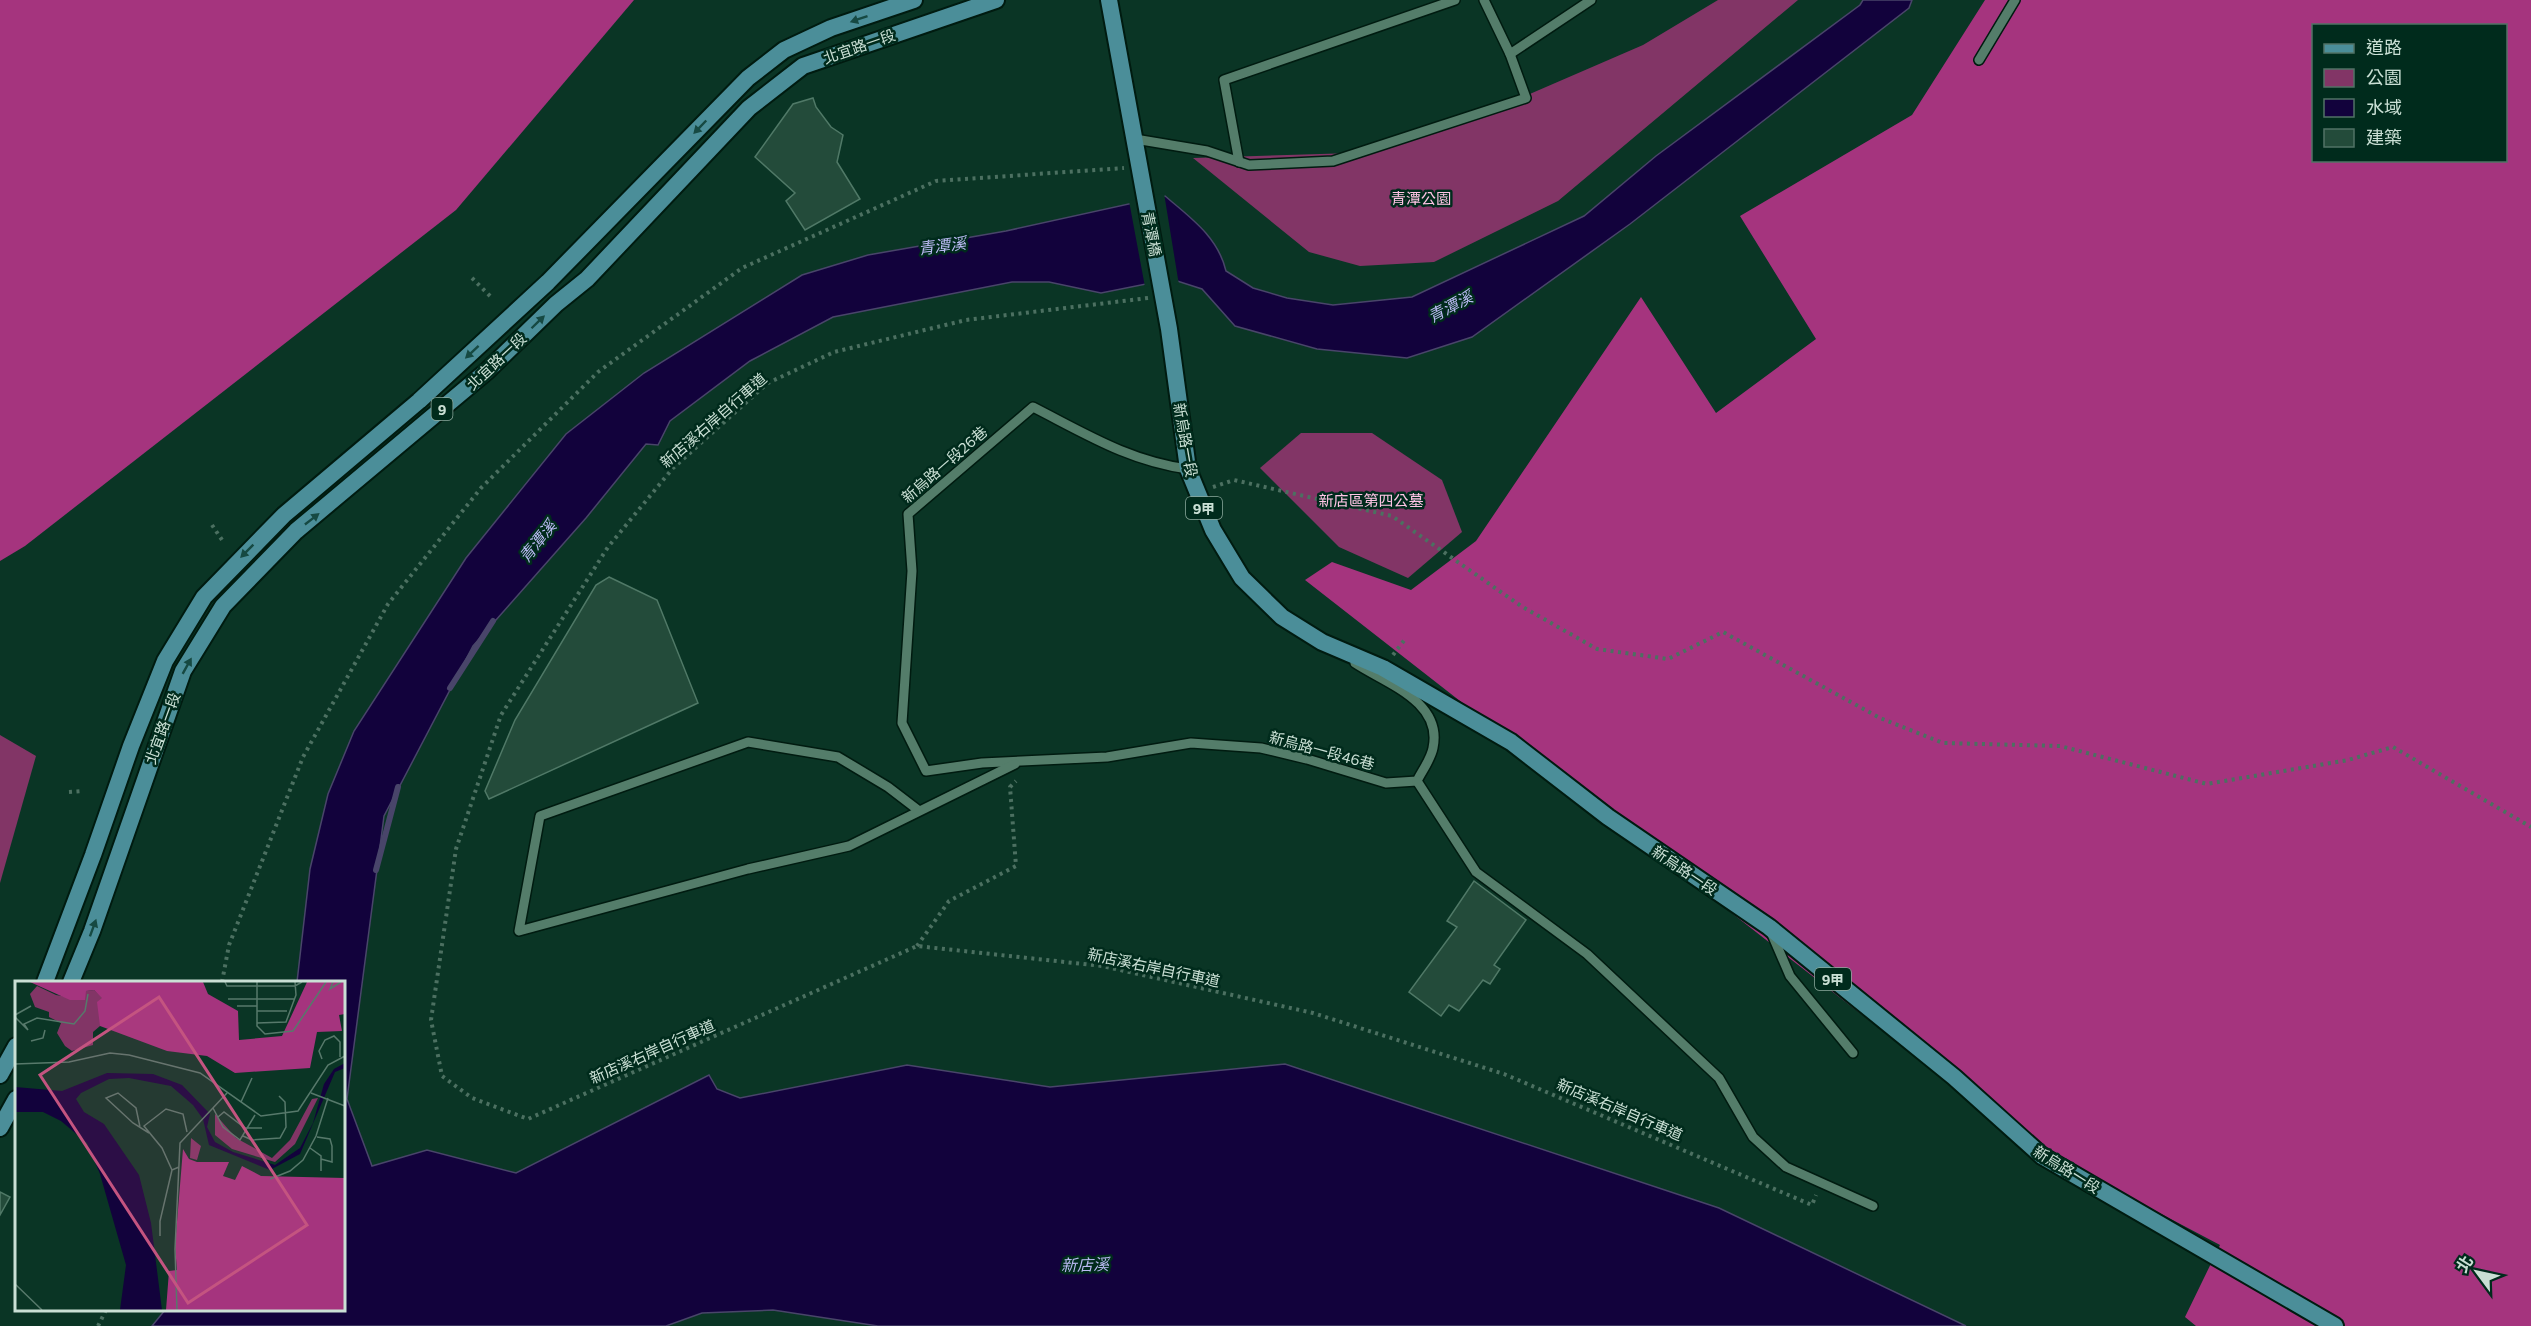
<svg xmlns="http://www.w3.org/2000/svg" width="2531" height="1326" font-family="Commissioner,'Noto Sans TC',sans-serif">
<style>
.green{fill:#823566}
.forest{fill:#a5347e;fill-rule:evenodd}
.water{fill:#12023c;stroke:#49456a;stroke-width:1.5}
.pier{fill:#0a3525}
.lines{fill:none;stroke-linecap:round;stroke-linejoin:round}
.stream{stroke:#49456a;stroke-width:6}
.building{fill:#234b3a;stroke:#507967;stroke-width:1.5}
.service-casing{stroke:#001b10;stroke-width:12}
.primary-casing{stroke:#001b10;stroke-width:20}
.path{stroke:#4c7061;stroke-width:4;stroke-dasharray:3 4.5;stroke-linecap:butt}
.service{stroke:#547d6a;stroke-width:9}
.primary{stroke:#4b8e99;stroke-width:16}
.oneway{fill:#164942}
.labels{text-anchor:middle;dominant-baseline:central;stroke-width:5;stroke-linejoin:round;paint-order:stroke}
.shield{fill:#002b1c;stroke:#8daa9e;stroke-width:1.5}
.shield-label{font-size:14px;font-weight:bold;fill:#cae0d5}
.street-label{font-size:15px;fill:#cae0d5;stroke:#002b1c}
.park-label{font-size:15px;fill:#ffc4e5;stroke:#002b1c}
.water-label{font-size:16px;font-style:italic;fill:#babaf3;stroke:#002b1c}
.inset-road{fill:none;stroke:#57796b;stroke-width:1.5}
.view{fill:#c45480;fill-opacity:0.15;stroke:#c45480;stroke-width:3}
.inset-edge{fill:none;stroke:#cae0d5;stroke-width:3}
</style>
<rect width="100%" height="100%" fill="#0a3525"/>
<g class="green">
<polygon points="1718,0 1798,0 1558,201 1434,262 1360,266 1309,252 1193,158 1354,153 1486,113 1643,45"/>
<polygon points="1301,433 1372,433 1442,480 1462,532 1408,578 1339,547 1260,468"/>
<polygon points="0,735 36,756 0,883"/>
</g>
<g class="forest">
<polygon points="0,0 634,0 456,210 25,546 0,561"/>
<path d="M 1985,0 L 2531,0 L 2531,1326 L 2196,1326 L 2185,1317 L 2220,1245 L 2025,1142 L 1305,580 L 1332,562 L 1411,590 L 1476,541 L 1641,297 L 1716,413 L 1816,339 L 1740,216 L 1912,115 ZM 2314,26 L 2506,26 L 2506,160 L 2314,160 Z"/>
</g>
<path class="water" d="M 1863,0 L 1912,0 L 1909,8 L 1630,224 L 1472,337 L 1407,358 L 1317,349 L 1235,326 L 1202,289 L 1171,279 L 1101,293 L 1049,282 L 1012,282 L 833,317 L 750,361 L 670,421 L 658,445 L 646,444 L 586,518 L 473,646 L 384,816 L 347,1099 L 372,1166 L 427,1150 L 516,1173 L 709,1075 L 717,1089 L 740,1098 L 907,1065 L 1050,1087 L 1285,1064 L 1719,1208 L 1966,1326 L 878,1326 L 773,1310 L 702,1313 L 666,1326 L 152,1326 L 165,1310 L 344,1310 L 344,982 L 297,982 L 310,869 L 328,794 L 354,731 L 466,558 L 566,434 L 644,373 L 802,275 L 868,255 L 1006,231 L 1165,196 C 1191,218 1218,237 1226,271 L 1253,288 L 1287,298 L 1333,305 L 1412,297 L 1584,216 L 1656,156 L 1860,5 Z"/>
<polygon class="pier" points="1164,193 1179,285 1171,282 1145,287 1129,201"/>
<g class="lines">
<g class="stream">
<polyline points="450,688 493,621"/>
<polyline points="376,870 398,787"/>
</g>
</g>
<g class="building">
<polygon points="813,98 816,107 831,127 843,135 837,162 860,199 805,230 786,201 795,193 755,157 793,104"/>
<polygon points="609,577 657,600 698,703 489,799 485,791 515,720 596,585"/>
<polygon points="1474,881 1526,920 1494,965 1500,969 1490,984 1483,980 1459,1011 1449,1005 1441,1016 1409,992 1457,927 1447,921"/>
<polygon points="0,1192 10,1197 0,1215"/>
</g>
<g class="lines">
<g class="service-casing">
<g id="service">
<polyline points="1510,54 1591,0"/>
<polyline points="1979,60 2015,0"/>
<polyline points="1135,139 1207,151 1249,165 1333,161 1526,98 1510,54 1484,0"/>
<polyline points="1239,162 1224,80 1455,0"/>
<path d="M 1188,469 C 1129,461 1086,434 1033,407 L 908,514 L 912,571 L 902,723 L 926,771 L 982,763 L 1107,757 L 1191,743 L 1261,748 L 1307,759 L 1386,783 L 1417,781 C 1422,771 1431,759 1433,748 C 1443,701 1385,683 1355,663"/>
<polyline points="1417,781 1476,872 1587,954 1719,1078 1753,1137 1786,1167 1873,1206"/>
<polyline points="918,810 888,787 838,757 748,742 540,816 519,931 748,869 849,846 1015,764"/>
<polyline points="1771,932 1790,976 1853,1053"/>
</g>
</g>
<g class="primary-casing">
<g id="primary">
<polyline points="1109,0 1169,329 1188,469 1213,530 1242,578 1282,617 1322,642 1383,668 1511,742 1608,817 1769,927 1954,1077 2042,1156 2335,1326"/>
<polyline points="45,982 93,855 131,746 165,661 204,597 284,515 419,401 548,282 748,78 784,50 831,28 914,0"/>
<polyline points="71,982 92,931 183,671 223,606 296,531 487,371 556,304 587,279 749,108 803,66 996,0"/>
<polyline points="0,1075 16,1046"/>
<polyline points="0,1128 16,1099"/>
</g>
</g>
<g class="path">
<polyline points="472,278 491,297"/>
<polyline points="1148,298 966,320 834,352 768,383 673,468 608,547 501,715 456,849 431,1020 442,1076 472,1098 528,1119 917,946 1102,966 1313,1013 1504,1074 1812,1205 1816,1195"/>
<polyline points="1213,487 1234,480 1392,516 1521,606 1597,649 1668,659 1723,632 1880,718 1943,743 2060,746 2207,784 2348,760 2393,747 2531,827"/>
<polyline points="212,525 222,540"/>
<polyline points="1393,655 1406,638"/>
<polyline points="69,792 82,791"/>
<polyline points="917,946 949,901 1016,866 1010,787 1016,781"/>
<polyline points="222,982 229,945 303,757 388,604 481,488 598,372 742,268 936,181 1124,168"/>
<polyline points="98,1326 106,1310"/>
</g>
<use href="#service" class="service"/>
<use href="#primary" class="primary"/>
</g>
<defs><path id="oneway-solid" d="M-6-.8H1V-3.2L6.5 0L1 3.2V.8H-6Z" transform="scale(1.5)"/></defs>
<g class="oneway">
<use href="#oneway-solid" transform="translate(859 19) rotate(161)"/>
<use href="#oneway-solid" transform="translate(700 127) rotate(134)"/>
<use href="#oneway-solid" transform="translate(538 322) rotate(-44)"/>
<use href="#oneway-solid" transform="translate(472 352) rotate(137)"/>
<use href="#oneway-solid" transform="translate(312 519) rotate(-38)"/>
<use href="#oneway-solid" transform="translate(247 551) rotate(135)"/>
<use href="#oneway-solid" transform="translate(187 666) rotate(-61)"/>
<use href="#oneway-solid" transform="translate(93 928) rotate(-70)"/>
</g>
<g class="labels">
<g class="shield">
<rect x="431.5" y="398" width="21" height="22" rx="4.5"/>
<rect x="1186" y="497" width="36" height="22" rx="4.5"/>
<rect x="1815" y="968" width="36" height="22" rx="4.5"/>
</g>
<g class="shield-label">
<text x="442" y="409">9</text>
<text x="1204" y="508">9甲</text>
<text x="1833" y="979">9甲</text>
</g>
<g class="street-label">
<text transform="translate(859 46) rotate(-19)">北宜路一段</text>
<text transform="translate(1152 234) rotate(79)">青潭橋</text>
<text transform="translate(496 361) rotate(-43)">北宜路一段</text>
<text transform="translate(713 420) rotate(-41)">新店溪右岸自行車道</text>
<text transform="translate(1186 440) rotate(80)">新烏路一段</text>
<text transform="translate(944 464) rotate(-41)">新烏路一段26巷</text>
<text transform="translate(162 728) rotate(-70)">北宜路一段</text>
<text transform="translate(1322 750) rotate(15)">新烏路一段46巷</text>
<text transform="translate(1685 870) rotate(34)">新烏路一段</text>
<text transform="translate(1154 967) rotate(12)">新店溪右岸自行車道</text>
<text transform="translate(652 1051) rotate(-24)">新店溪右岸自行車道</text>
<text transform="translate(1620 1109) rotate(23)">新店溪右岸自行車道</text>
<text transform="translate(2067 1169) rotate(32)">新烏路一段</text>
</g>
<g class="park-label">
<text x="1421" y="198">青潭公園</text>
<text x="1371" y="500">新店區第四公墓</text>
</g>
<g class="water-label">
<text transform="translate(942 245) rotate(-7)">青潭溪</text>
<text transform="translate(1450 306) rotate(-28)">青潭溪</text>
<text transform="translate(537 541) rotate(-51)">青潭溪</text>
<text transform="translate(1085 1264) rotate(-1)">新店溪</text>
</g>
</g>
<g transform="translate(15 981)">
<rect width="330" height="330" fill="#0a3525"/>
<path d="M 22,5 L 41,14 L 70,19 L 70,10 L 79,9 L 88,17 L 85,45 L 78,51 L 78,64 L 57,70 L 50,65 L 42,52 L 46,42 L 34,36 L 34,31 L 20,26 L 15,13 ZM 303,117 L 280,163 L 260,181 L 217,168 L 200,154 L 200,133 L 221,157 L 257,177 L 275,159 L 297,118 ZM 176,157 L 186,165 L 182,179 L 175,177 Z" fill="#823566"/>
<path d="M 15,1 L 188,1 L 193,13 L 223,30 L 224,59 L 267,55 L 292,1 L 330,1 L 330,33 L 324,34 L 327,50 L 302,51 L 295,87 L 220,92 L 192,75 L 152,70 L 85,45 L 82,21 L 87,17 L 79,9 L 71,10 L 70,19 L 55,19 ZM 168,168 L 174,178 L 182,181 L 214,181 L 208,195 L 220,199 L 227,185 L 246,195 L 330,197 L 330,329 L 151,329 L 154,290 L 162,289 L 160,265 Z" fill="#a5347e"/>
<path d="M 330,82 L 330,87 L 320,91 L 285,173 L 255,189 L 194,164 L 188,138 L 178,124 L 156,105 L 114,97 L 94,98 L 66,112 L 61,118 L 69,131 L 89,143 L 124,194 L 136,242 L 147,329 L 105,329 L 111,284 L 85,193 L 72,162 L 46,140 L 28,131 L 0,131 L 0,106 L 47,110 L 92,92 L 138,93 L 167,104 L 195,133 L 192,146 L 200,161 L 218,171 L 260,184 L 285,167 L 298,142 L 309,103 L 319,88 Z" fill="#12023c"/>
<path class="inset-road" d="M 210,1 L 212,5 L 280,5 L 287,1M 242,1 L 242,45 L 250,53 L 278,50 L 311,1M 318,1 L 315,8 L 326,1M 213,18 L 280,18M 222,25 L 242,25M 242,30 L 272,30M 0,34 L 16,25M 0,36 L 13,49 L 9,43 L 22,37 L 59,43 L 70,30 L 73,13M 242,42 L 271,41 L 281,14 L 280,1M 16,60 L 28,57 L 30,49M 307,78 L 304,70 L 310,59 L 319,55 L 325,61 L 325,76M 0,83 L 54,81 L 95,72 L 114,74 L 185,92 L 246,135 L 283,130 L 313,84 L 330,75M 296,112 L 330,125M 226,121 L 237,97M 198,127 L 208,146 L 225,159 L 240,134M 203,136 L 209,131 L 230,147 L 247,147M 125,146 L 121,127 L 103,112 L 91,117 L 118,142 L 134,152M 228,155 L 237,159 L 265,157 L 271,146 L 270,121 L 264,115M 302,156 L 315,158 L 317,165 L 317,181 L 306,178M 295,167 L 306,175 L 306,190M 164,186 L 157,189 L 147,167 L 129,145 L 151,128 L 168,133 L 172,151M 255,198 L 275,190 L 288,179 L 301,155 L 313,117M 145,255 L 145,240 L 157,189M 0,303 L 27,329M 162,329 L 160,268 L 165,162 L 212,112"/>
<path class="view" d="M 144,16 L 292,244 L 173,322 L 25,94 Z"/>
<rect width="330" height="330" class="inset-edge"/>
</g>
<rect x="2312" y="24" width="195" height="138" fill="#002b1c" stroke="#517366" stroke-width="1.5"/>
<rect x="2324" y="44" width="30" height="9" fill="#4b8e99" stroke="#517366" stroke-width="1.5"/>
<text x="2366" y="54" font-size="18" fill="#cae0d5">道路</text>
<rect x="2324" y="69" width="30" height="18" fill="#823566" stroke="#517366" stroke-width="1.5"/>
<text x="2366" y="84" font-size="18" fill="#cae0d5">公園</text>
<rect x="2324" y="99" width="30" height="18" fill="#12023c" stroke="#517366" stroke-width="1.5"/>
<text x="2366" y="114" font-size="18" fill="#cae0d5">水域</text>
<rect x="2324" y="129" width="30" height="18" fill="#234b3a" stroke="#517366" stroke-width="1.5"/>
<text x="2366" y="144" font-size="18" fill="#cae0d5">建築</text>
<g transform="translate(2477 1272) rotate(303)" stroke="#002b1c" stroke-width="4.5" paint-order="stroke">
<path d="M0-4.5L10 22L0 15L-10 22Z" fill="#cae0d5"/>
<text y="-9" font-size="16" font-weight="bold" text-anchor="middle" fill="#cae0d5">北</text>
</g>
</svg>
